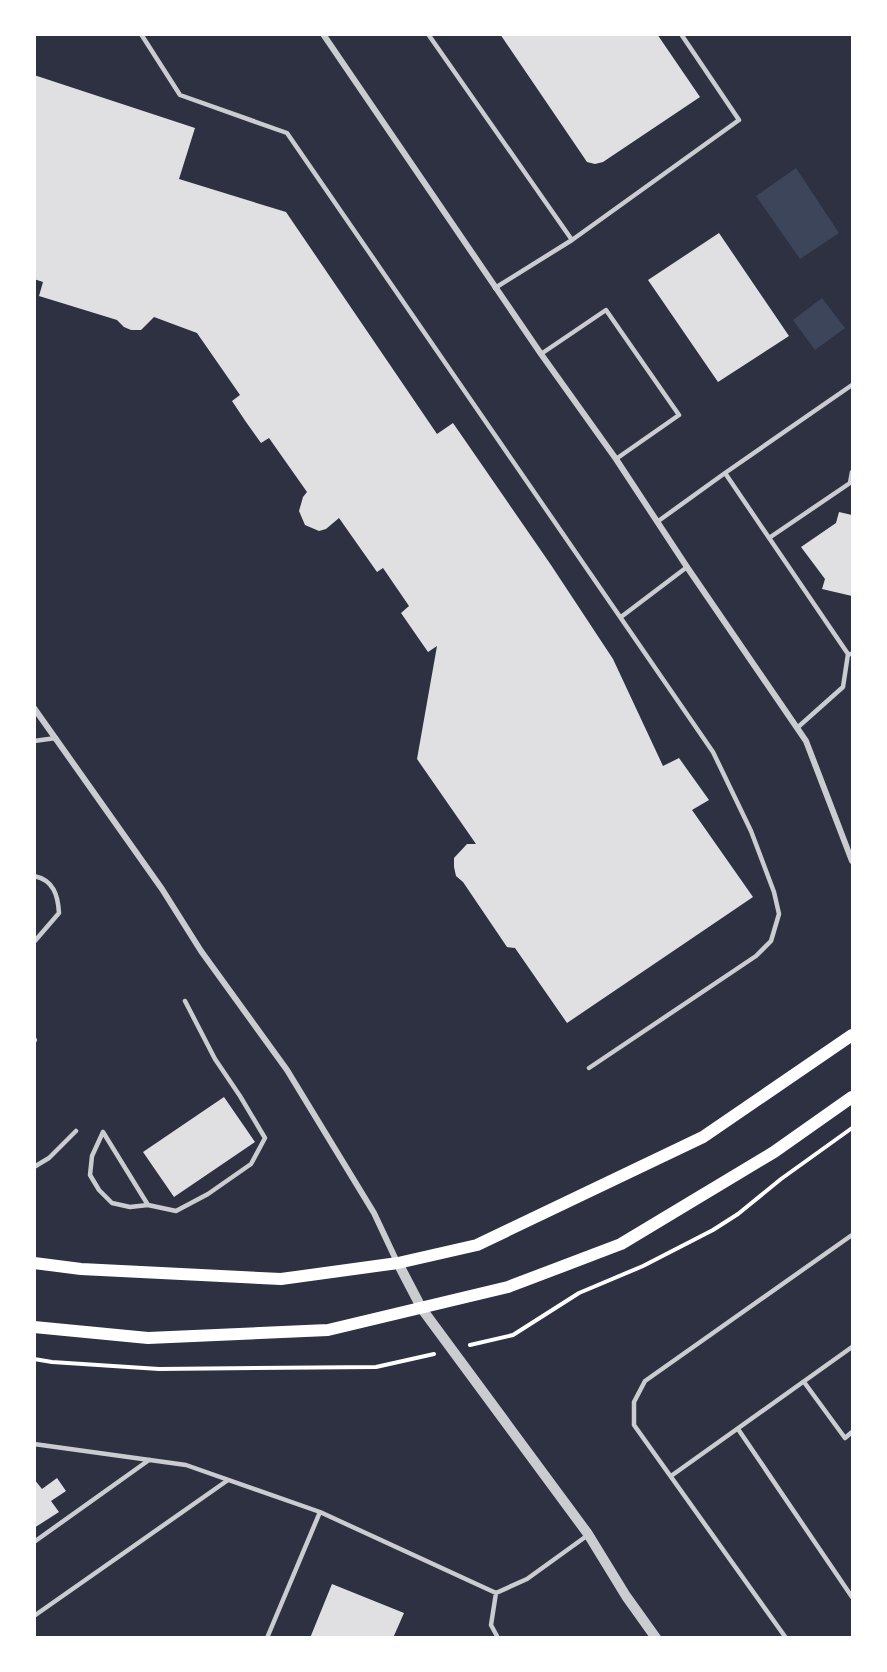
<svg xmlns="http://www.w3.org/2000/svg" width="887" height="1672" viewBox="0 0 887 1672" font-family="'Public Sans',sans-serif">
  <style>
    .green { fill: #3c4559 }
    .building { fill: #e0e0e3 }
    .lines { fill: none; stroke-linecap: round; stroke-linejoin: round }
    .path { stroke: #fff; stroke-width: 4 }
    .service { stroke: #caccd0; stroke-width: 4.5 }
    .minor { stroke: #caccd0; stroke-width: 6 }
    .tertiary { stroke: #caccd0; stroke-width: 10 }
    .secondary { stroke: #fff; stroke-width: 12 }
  </style>
  <rect width="100%" height="100%" fill="#2d3142"/>
  <path class="green" d="M796 168 839 233 800 259 756 196Z
    M822 298 845 328 815 350 793 320Z"/>
  <path class="building" d="M500 34H657L700 97 603 162 595 164 587 162Z
    M34 75 195 128 179 179 286 212 437 434 453 423 551 565 613 659 663 766 679 758 709 800 692 810 753 897 567 1023 515 948 507 947 463 882 456 876 454 867V858L467 844H476L417 759 437 646 428 652 401 613 409 606 383 568 377 572 339 518 326 529 319 531 305 525 299 511 303 497 307 492 269 438 261 443 246 422 232 401 240 395 197 333 154 317 141 330H131L124 327 117 320 39 296 43 282 34 279Z
    M719 233 789 336 718 382 648 280Z
    M839 512 852 515V596L822 589 825 579 801 547 836 523Z
    M224 1097 255 1142 174 1197 143 1152Z
    M57 1478 66 1491 51 1501 59 1512 34 1528V1479L42 1489Z
    M332 1584 404 1613 393 1638H310Z"/>
  <g class="lines">
    <path class="path" d="M470 1345 513 1335 579 1293 643 1266 713 1230 738 1214 781 1179 852 1128
      M34 1359 52 1362 159 1369 376 1367 434 1354"/>
    <path class="service" d="M141 34 180 95 287 133 713 752 751 831 774 892 779 914 771 941 756 956 589 1068
      M428 34 572 240
      M495 288 572 240 739 120 681 34
      M541 354 606 310 679 415 616 459
      M725 473 852 385
      M657 522 725 473 848 654H852
      M769 538 850 483 852 472
      M621 617 687 567
      M797 728 843 687 848 654
      M34 741 56 738
      M34 876C54 880 58 896 59 913L34 942
      M34 1040H35
      M103 1132 148 1205 176 1211 208 1194 251 1164 265 1138 240 1096 215 1059 185 1001
      M103 1132 92 1156 90 1175 99 1190 112 1203 130 1207 148 1205
      M34 1167 49 1158 76 1131
      M804 1382 845 1438 852 1432
      M738 1429 852 1597
      M34 1444 186 1465 320 1512
      M671 1476 852 1347
      M34 1542 149 1460
      M34 1616 228 1480
      M267 1638 320 1512 496 1593
      M498 1638 491 1625 496 1593 527 1579 588 1535
      M786 1638 634 1425V1402L645 1381 852 1235"/>
    <path class="minor" d="M323 34 541 354 616 459 687 567 806 741 852 861
      M34 708 162 889 201 951 287 1070 374 1213 397 1262"/>
    <path class="tertiary" d="M398 1263 422 1309 588 1534 626 1596 656 1638"/>
    <path class="secondary" d="M34 1263 81 1269 281 1279 398 1263 477 1245 703 1137 852 1035
      M34 1327 148 1338 328 1330 508 1287 621 1244 774 1152 852 1097"/>
  </g>
  <rect width="887" height="1672" fill="none" stroke="#ffffff" stroke-width="72"/>
</svg>
